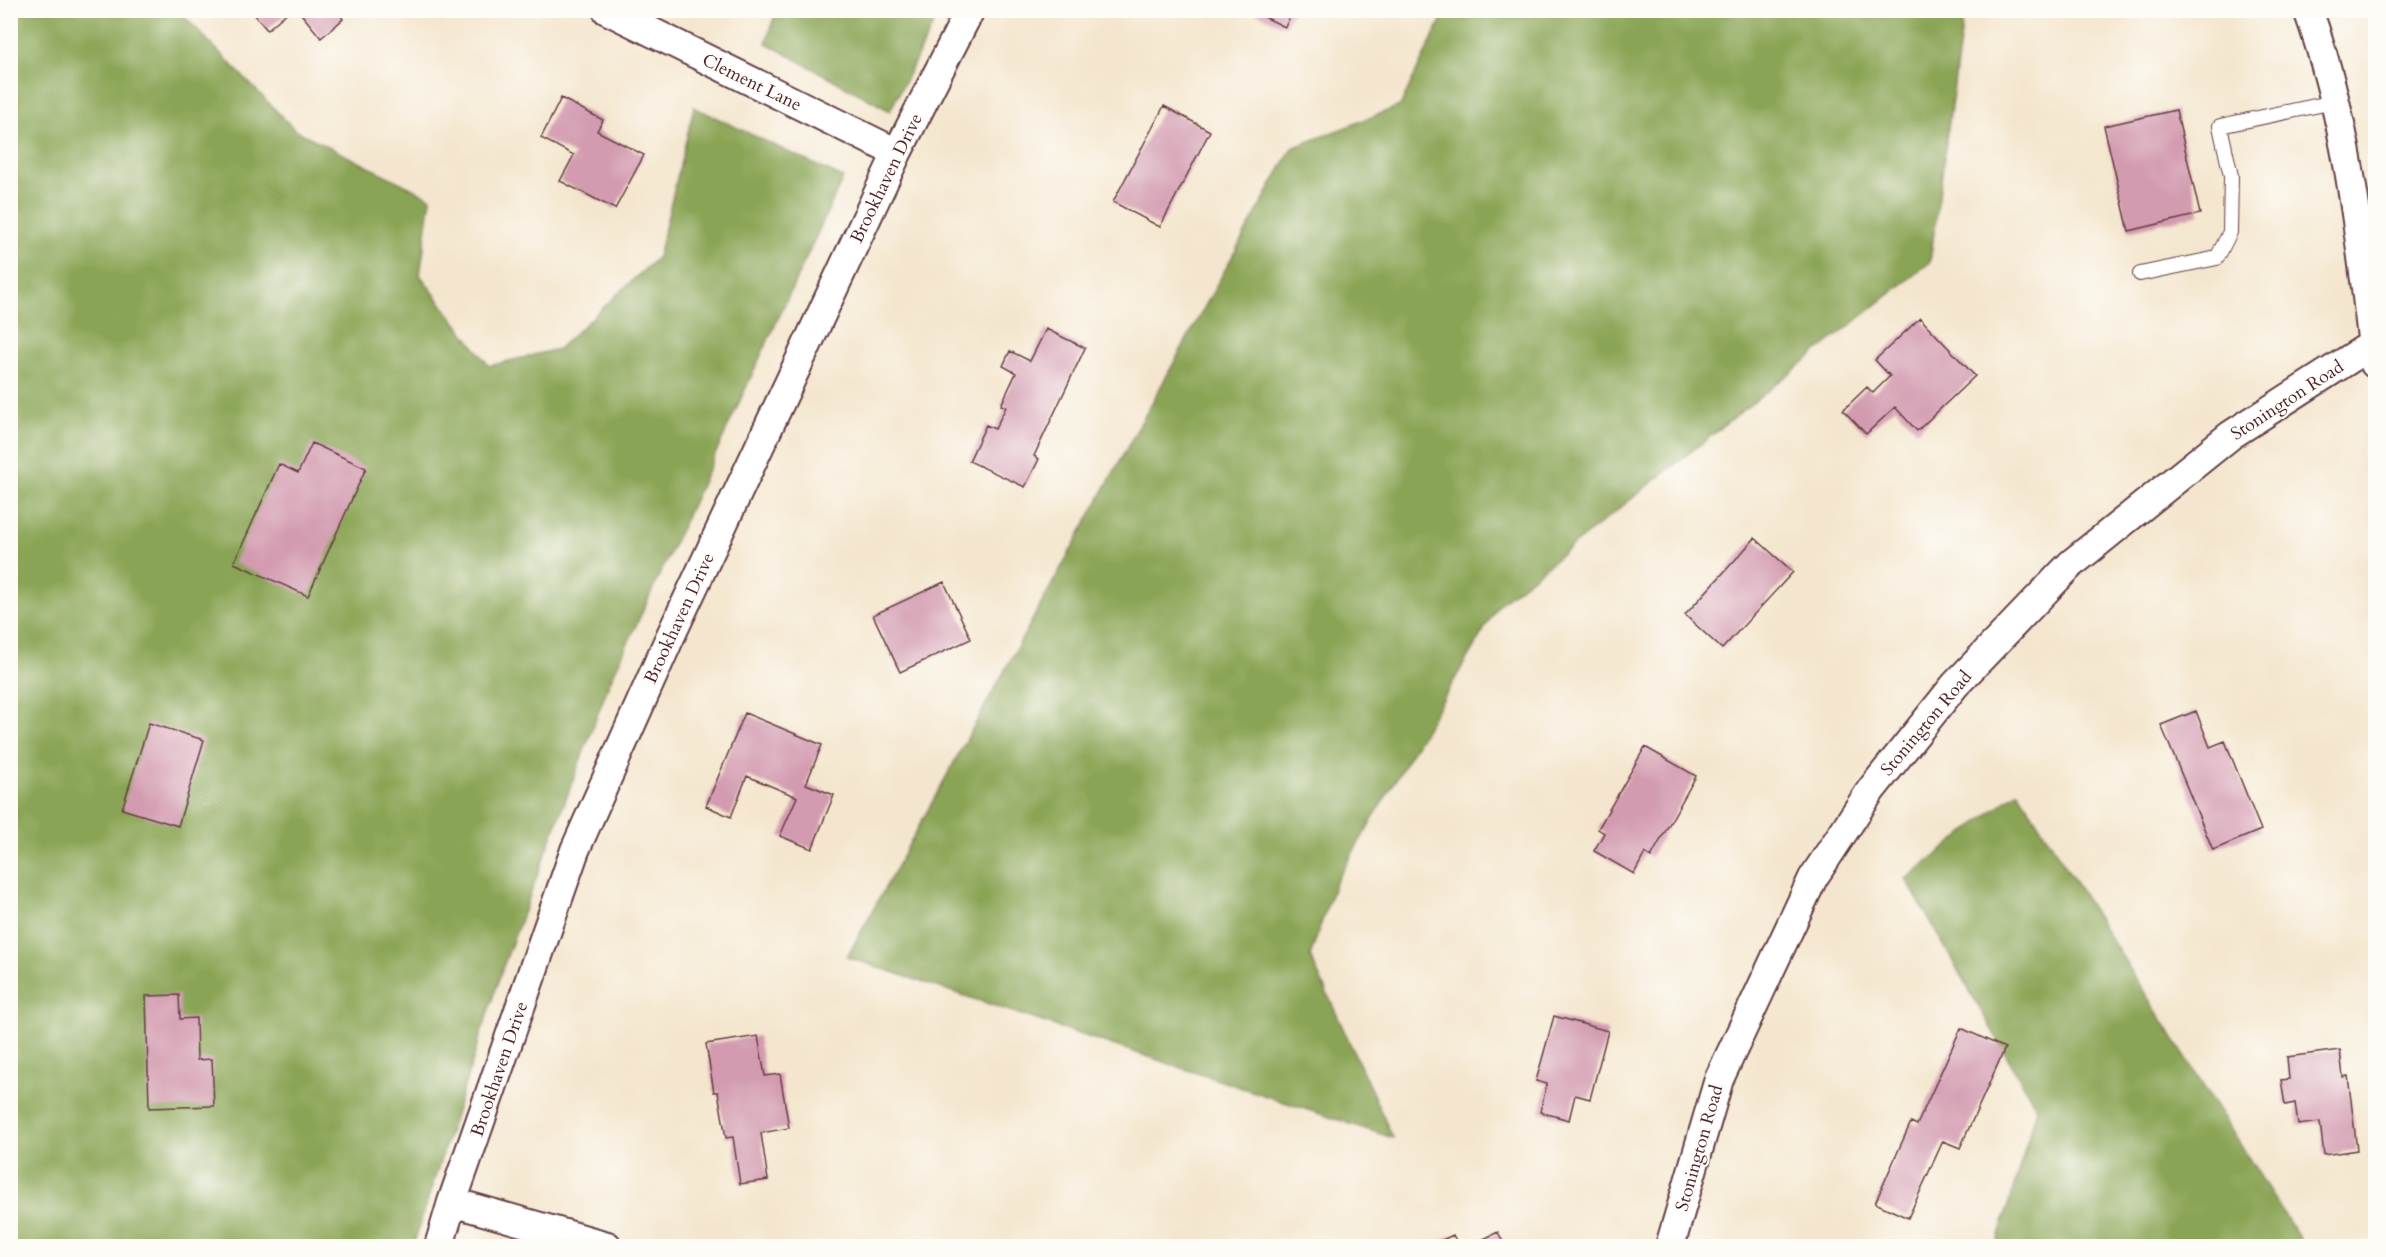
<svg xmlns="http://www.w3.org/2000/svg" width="2386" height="1257" viewBox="0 0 2386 1257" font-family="Cardo,serif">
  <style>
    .forest { fill: #8aa455; stroke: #6a6240; stroke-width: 1.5 }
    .building { fill: #d39bb0 }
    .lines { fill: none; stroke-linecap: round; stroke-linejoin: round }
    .lane-casing { stroke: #643d43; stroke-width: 16 }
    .street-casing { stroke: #643d43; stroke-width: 32 }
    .lane { stroke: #fff; stroke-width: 14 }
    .street { stroke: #fff; stroke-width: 28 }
    .labels { text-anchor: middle; stroke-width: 4.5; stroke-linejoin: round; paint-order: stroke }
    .street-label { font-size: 18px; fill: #4a1f2b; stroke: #fdfcf7 }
  </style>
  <rect width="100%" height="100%" fill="#fdfcf7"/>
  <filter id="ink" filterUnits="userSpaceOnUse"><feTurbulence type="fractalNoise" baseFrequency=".0167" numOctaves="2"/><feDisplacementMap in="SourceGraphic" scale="12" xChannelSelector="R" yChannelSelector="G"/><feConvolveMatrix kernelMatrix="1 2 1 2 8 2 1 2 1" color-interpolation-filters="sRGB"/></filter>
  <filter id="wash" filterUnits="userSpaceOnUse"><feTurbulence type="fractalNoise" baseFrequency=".008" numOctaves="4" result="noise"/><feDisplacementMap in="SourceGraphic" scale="24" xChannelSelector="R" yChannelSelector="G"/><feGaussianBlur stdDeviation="1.35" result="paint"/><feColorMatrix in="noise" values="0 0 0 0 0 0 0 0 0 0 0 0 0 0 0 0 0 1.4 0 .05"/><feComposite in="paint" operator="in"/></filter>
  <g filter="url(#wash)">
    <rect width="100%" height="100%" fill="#f4e6ce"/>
    <path class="forest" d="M1446 10 1964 11 1930 262 1499 604 1335 883 1310 956 1393 1138 847 957 1292 148 1400 106Z
      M10 11H179L295 130 431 198 420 275 489 366 558 349 658 257 694 107 843 178 609 684 500 975 413 1246H11Z
      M776 11V10L940 11 890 111 766 43Z
      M2018 791 2304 1246H1996L2037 1109 1906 879Z"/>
    <g id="blocks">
      <path class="building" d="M251 10H290L267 30Z
        M298 10H337L343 19 321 38Z
        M1250 10H1293L1285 27Z
        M561 98 603 120 597 131 644 155 615 209 560 181 574 155 541 138Z
        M1164 106 1210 131 1160 227 1113 202Z
        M2176 110 2200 214 2129 231 2104 126Z
        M1920 318 1975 376 1917 431 1895 407 1866 434 1843 410 1867 387 1873 393 1890 376 1875 360Z
        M1046 329 1085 348 1034 456 1039 459 1025 487 969 461 986 425 995 429 1006 407 1001 405 1016 373 1003 366 1010 351 1030 361Z
        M312 443 366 468 308 596 234 563 279 464 298 473Z
        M1755 538 1793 572 1722 649 1685 615Z
        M944 582 971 639 900 672 873 615Z
        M2196 711 2210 747 2225 741 2261 830 2213 850 2161 725Z
        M745 713 822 745 806 784 834 795 812 849 780 836 797 797 747 776 731 817 706 806Z
        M149 723 204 740 178 826 122 809Z
        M1645 747 1696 776 1651 857 1645 853 1634 874 1594 851 1604 833 1598 829Z
        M179 995 180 1019 196 1018 197 1060 212 1059 214 1106 149 1108 146 996Z
        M1554 1016 1608 1031 1590 1099 1575 1095 1569 1120 1540 1112 1547 1084 1536 1081Z
        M1961 1028 2005 1048 1960 1148 1943 1141 1908 1218 1875 1203 1911 1122 1917 1125Z
        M758 1036 765 1076 780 1074 789 1128 761 1133 768 1180 740 1184 733 1137 726 1138 718 1092H714L706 1044Z
        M2340 1050 2343 1077 2348 1076 2357 1150 2324 1155 2320 1122 2298 1125 2295 1103 2285 1105 2281 1080 2289 1079 2287 1057Z
        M1498 1232 1505 1246H1469Z
        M1453 1235 1459 1246H1429Z"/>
    </g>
  </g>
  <g filter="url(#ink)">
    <use href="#blocks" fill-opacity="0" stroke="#643d43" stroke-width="1.5"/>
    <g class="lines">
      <g class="lane-casing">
        <path id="lane" d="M2140 274 2217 258 2230 232 2231 176 2220 126 2334 102"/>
      </g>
      <g class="street-casing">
        <path id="street" d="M607 10 897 153
          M2308 10C2349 123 2361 246 2375 364
          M452 1202 607 1246
          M439 1246 452 1202 575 850 670 637 897 153 970 10
          M1670 1246 1719 1079 1813 878 1871 790 1955 685 2071 564 2231 435 2373 344"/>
      </g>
      <use href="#lane" class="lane"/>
      <use href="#street" class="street"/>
    </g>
  </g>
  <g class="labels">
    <g class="street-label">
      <text transform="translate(752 82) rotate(26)" y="6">Clement Lane</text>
      <text transform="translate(886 178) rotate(-64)" y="6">Brookhaven Drive</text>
      <text transform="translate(2287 400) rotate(-33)" y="6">Stonington Road</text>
      <text transform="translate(679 618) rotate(-65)" y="6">Brookhaven Drive</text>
      <text transform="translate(1926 723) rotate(-50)" y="6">Stonington Road</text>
      <text transform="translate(499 1069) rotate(-71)" y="6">Brookhaven Drive</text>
      <text transform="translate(1699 1148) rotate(-74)" y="6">Stonington Road</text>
    </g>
  </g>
  <rect width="2386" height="1257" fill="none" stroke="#fdfcf7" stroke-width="36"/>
</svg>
